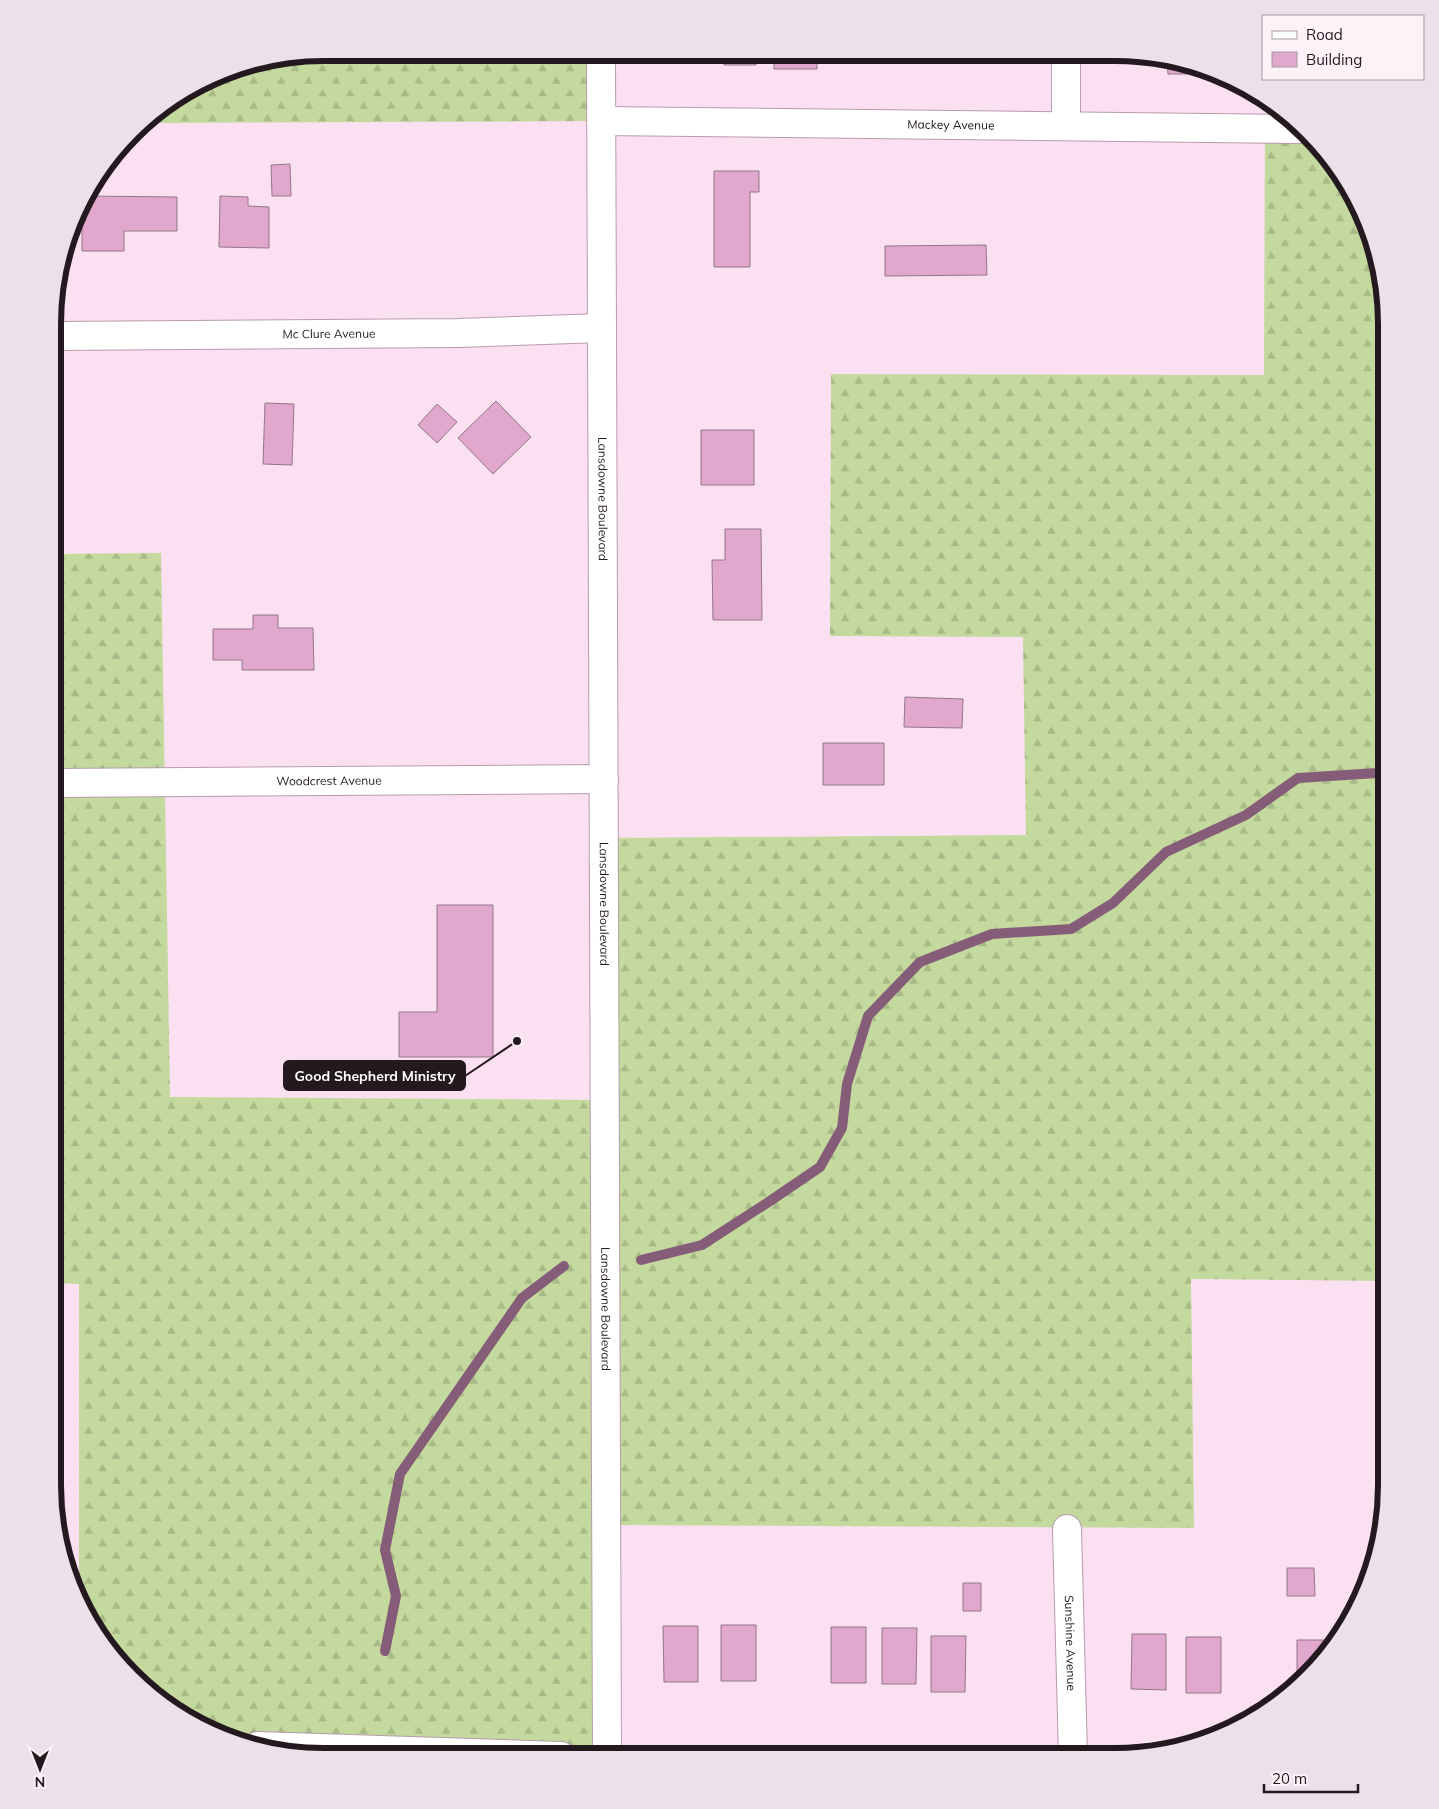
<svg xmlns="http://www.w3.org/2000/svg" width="1439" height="1809" viewBox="0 0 1439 1809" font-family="Mulish,sans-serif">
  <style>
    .forest { fill: url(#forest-firs) }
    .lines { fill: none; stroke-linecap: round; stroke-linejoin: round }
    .stream { stroke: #865d78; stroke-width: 10 }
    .building { fill: #e2a7cd; stroke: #907787 }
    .minor-casing { stroke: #b69cac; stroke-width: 30 }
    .tertiary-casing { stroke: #b69cac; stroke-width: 30 }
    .minor { stroke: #fff; stroke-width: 28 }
    .tertiary { stroke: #fff; stroke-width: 28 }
    .labels { text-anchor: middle; stroke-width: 4.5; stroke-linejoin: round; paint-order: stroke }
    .street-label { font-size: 12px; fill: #23191f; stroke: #fef2f9 }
    .rim { fill: none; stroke: #23191f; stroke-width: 6 }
    .leader { fill: none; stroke: #23191f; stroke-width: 2 }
    .callout-dot { fill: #23191f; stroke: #fef2f9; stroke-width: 2 }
    .callout { fill: #23191f; stroke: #23191f; stroke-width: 2 }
    .callout-label { font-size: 14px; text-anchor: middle; font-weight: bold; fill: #fff }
  </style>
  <defs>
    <pattern id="forest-firs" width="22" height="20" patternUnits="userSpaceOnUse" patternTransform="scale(1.25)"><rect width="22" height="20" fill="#c4d99d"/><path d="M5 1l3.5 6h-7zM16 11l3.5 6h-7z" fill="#a8ba87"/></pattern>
  </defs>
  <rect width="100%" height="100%" fill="#fbe0f1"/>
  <path class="forest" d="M325 53H601V121L143 123 145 120 237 67Z
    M1265 129H1301L1319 145 1350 189 1377 254 1386 324V1281L1191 1279 1194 1528 607 1525V1748L237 1742 174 1711 120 1664 89 1620 79 1596V1284L53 1283 54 554 161 553 170 1097 605 1100 604 838 1026 835 1023 637 830 636 831 374 1264 375Z"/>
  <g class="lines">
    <path class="stream" d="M641 1260 702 1245 770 1201 820 1167 842 1128 847 1084 868 1016 920 962 992 934 1071 929 1113 903 1166 852 1246 815 1298 778 1377 773 1386 771
      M385 1651 396 1596 385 1550 400 1474 522 1298 564 1266"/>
  </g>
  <path class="building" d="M724 54H756V65H724Z
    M774 54H817V69H774Z
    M1167 59 1201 68V74H1168Z
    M290 164 291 196H272L271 165Z
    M714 171H759V192H750V267H714Z
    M86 196 177 197V231H124V251H82V208Z
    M220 196 248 197V206L269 207V248L219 247Z
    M986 245 987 275 885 276V246Z
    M496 401 531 437 493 474 458 438Z
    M265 403 294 404 292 465 263 464Z
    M437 404 457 422 437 443 418 425Z
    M701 430H754V485H701Z
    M725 529H761L762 620H713L712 560H725Z
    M253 615H278V628H313L314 670H242V660H213V629H253Z
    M905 697 963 699 962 728 904 727Z
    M823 743H884V785H823Z
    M437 905H493V1057H399V1012H437Z
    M1287 1568H1314L1315 1596H1287Z
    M963 1583H981V1611H963Z
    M721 1625H756V1681H721Z
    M663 1626H698V1682H664Z
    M831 1627H866V1683H831Z
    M882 1628H917L916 1684H882Z
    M1132 1634H1166V1690L1131 1689Z
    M931 1636H966L965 1692H931Z
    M1186 1637H1221V1693H1186Z
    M1297 1640H1332V1644L1307 1677 1297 1684Z"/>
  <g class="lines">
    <g class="minor-casing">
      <g id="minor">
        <path d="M1066 55V126"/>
        <path id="s1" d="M601 121 1301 129"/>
        <path id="s2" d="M55 336 458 333 602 328"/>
        <path id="s3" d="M54 783 604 779"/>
        <path id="s4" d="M1067 1529 1073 1756"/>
        <path d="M258 1746 561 1756"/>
      </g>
    </g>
    <g class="tertiary-casing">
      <g id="tertiary">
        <path id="s5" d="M601 53 607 1756"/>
      </g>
    </g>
    <use href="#minor" class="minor"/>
    <use href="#tertiary" class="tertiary"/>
  </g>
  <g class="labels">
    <g class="street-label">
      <text dy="4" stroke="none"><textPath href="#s1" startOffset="350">Mackey Avenue</textPath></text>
      <text dy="4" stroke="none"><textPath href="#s2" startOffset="274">Mc Clure Avenue</textPath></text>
      <text dy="4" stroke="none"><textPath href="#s5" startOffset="446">Lansdowne Boulevard</textPath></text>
      <text dy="4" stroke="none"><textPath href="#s3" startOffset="275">Woodcrest Avenue</textPath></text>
      <text dy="4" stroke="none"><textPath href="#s5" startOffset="851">Lansdowne Boulevard</textPath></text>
      <text dy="4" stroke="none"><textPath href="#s5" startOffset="1256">Lansdowne Boulevard</textPath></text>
      <text dy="4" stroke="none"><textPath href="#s4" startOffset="114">Sunshine Avenue</textPath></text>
    </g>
  </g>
  <path d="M0 0H1439V1809H0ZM324 61H1115A263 263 0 0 1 1378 324V1485A263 263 0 0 1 1115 1748H324A263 263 0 0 1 61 1485V324A263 263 0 0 1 324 61Z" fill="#ece1e8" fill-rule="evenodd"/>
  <path class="rim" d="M324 61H1115A263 263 0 0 1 1378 324V1485A263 263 0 0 1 1115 1748H324A263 263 0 0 1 61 1485V324A263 263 0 0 1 324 61Z"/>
  <path class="leader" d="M517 1041L465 1076"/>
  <circle class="callout-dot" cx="517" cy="1041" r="5"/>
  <rect class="callout" x="284" y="1061" width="181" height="29" rx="5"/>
  <g class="callout-label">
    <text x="375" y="1081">Good Shepherd Ministry</text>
  </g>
  <rect x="1262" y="15" width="162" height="65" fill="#fef2f9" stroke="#a69ba2"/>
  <rect x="1272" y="31" width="25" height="8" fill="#ffffff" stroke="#a69ba2"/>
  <text x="1306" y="40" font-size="15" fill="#23191f">Road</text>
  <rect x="1272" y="52" width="25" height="15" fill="#e2a7cd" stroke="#a69ba2"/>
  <text x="1306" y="65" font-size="15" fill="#23191f">Building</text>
  <g transform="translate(40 1769) rotate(180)" stroke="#fef2f9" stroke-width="4" paint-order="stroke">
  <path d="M0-4L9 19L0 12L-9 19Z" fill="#23191f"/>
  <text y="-8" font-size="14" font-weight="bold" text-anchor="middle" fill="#23191f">N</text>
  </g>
  <path d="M1264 1784v8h94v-8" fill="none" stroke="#23191f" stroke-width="2.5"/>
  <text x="1272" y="1784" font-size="15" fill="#23191f" stroke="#fef2f9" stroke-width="4" paint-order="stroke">20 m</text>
</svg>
